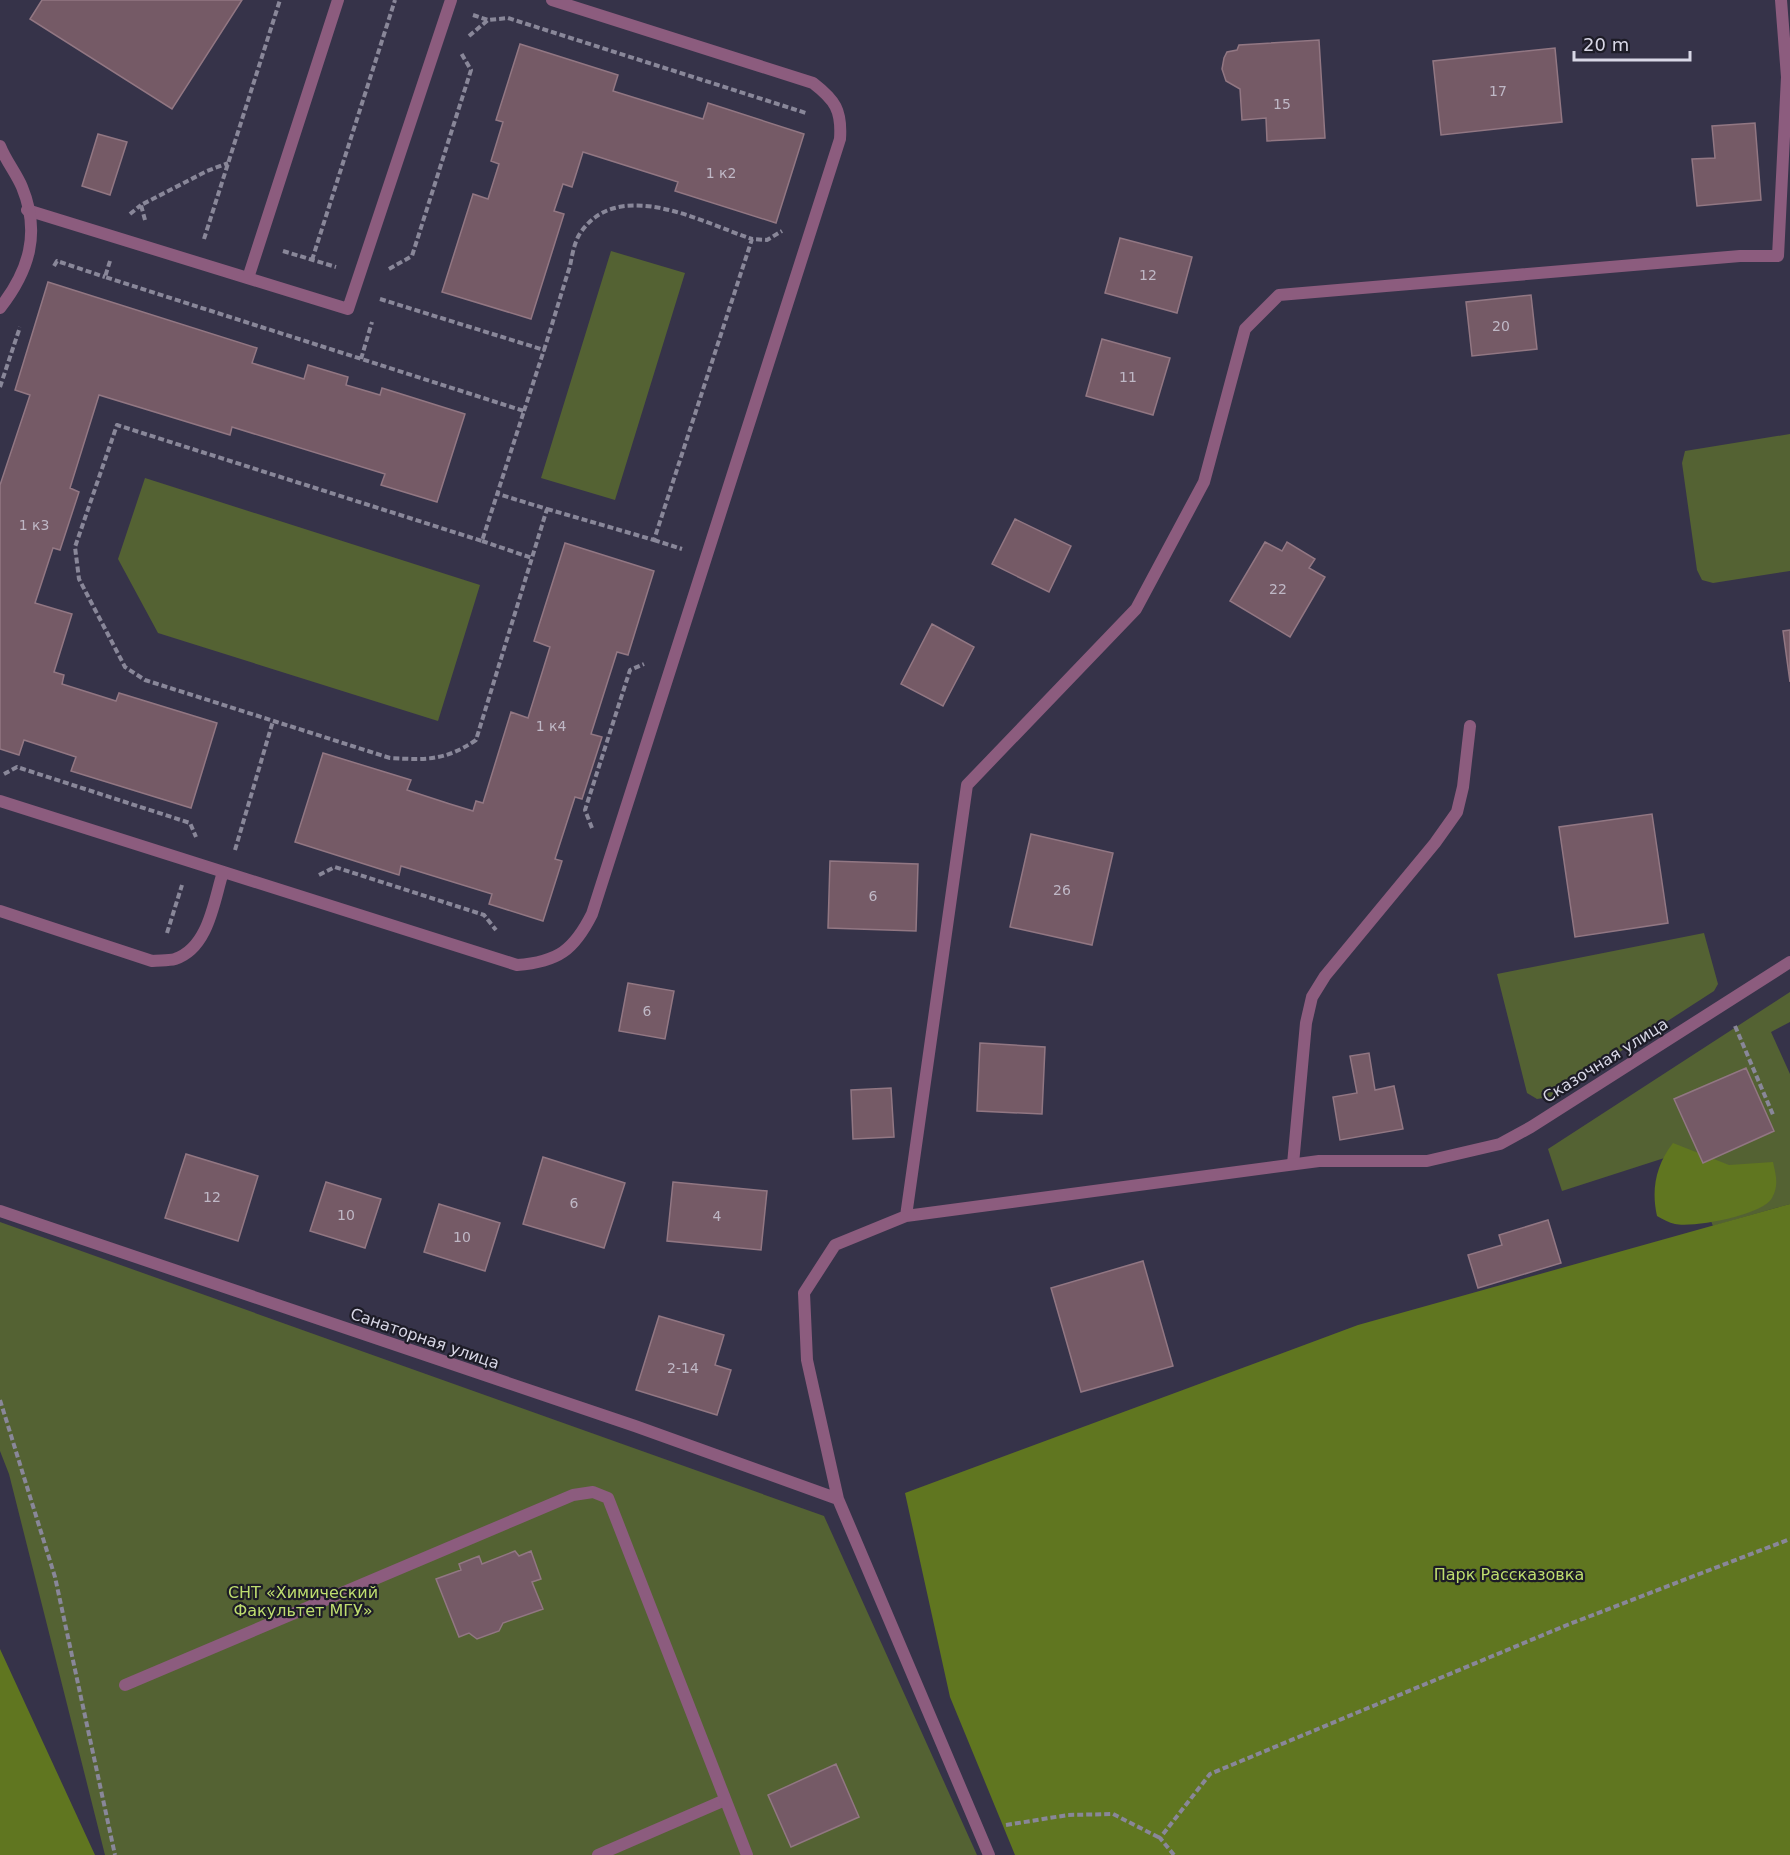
<svg xmlns="http://www.w3.org/2000/svg" width="1790" height="1855" viewBox="0 0 1790 1855" font-family="'DejaVu Sans',sans-serif">
  <style>
    .green { fill: #546233 }
    .forest { fill: #607620 }
    .building { fill: #755a66; stroke: #927783; stroke-width: 1.5 }
    .lines { fill: none; stroke-linecap: round; stroke-linejoin: round }
    .path { stroke: #898799; stroke-width: 4; stroke-dasharray: 6 3; stroke-linecap: butt }
    .lane { stroke: #8c5c7e; stroke-width: 12 }
    .street { stroke: #8c5c7e; stroke-width: 12 }
    .labels { text-anchor: middle; stroke-width: 4.5; stroke-linejoin: round; paint-order: stroke }
    .number-label { font-size: 14px; fill: #bfb8c6 }
    .street-label { font-size: 16px; fill: #d8d7e6; stroke: #1d1c27 }
    .park-label { font-size: 16px; fill: #bfde6f; stroke: #1d1c27 }
  </style>
  <rect width="100%" height="100%" fill="#363349"/>
  <path class="green" d="M611 251 685 273 615 500 541 478Z
    M1790 434V571L1713 583 1702 580 1697 570 1682 463 1685 451Z
    M145 478 480 585 438 721 158 633 118 559Z
    M1704 933 1718 984 1714 991 1550 1097 1537 1099 1527 1093 1497 974Z
    M1790 992V1022L1771 1032 1790 1074V1204L1713 1226 1683 1152 1562 1191 1548 1149Z
    M0 1222 824 1516 977 1855H105L9 1474 0 1451Z"/>
  <path class="forest" d="M1673 1143 1729 1165 1773 1162C1776 1176 1779 1185 1772 1198 1763 1215 1693 1228 1675 1224 1669 1223 1663 1219 1657 1216 1651 1189 1656 1165 1673 1143Z
    M1790 1204V1855H1015L950 1697 905 1493 1358 1325Z
    M0 1649 95 1855H0Z"/>
  <path class="building" d="M42 0H242L172 109 30 19Z
    M1319 40 1325 138 1267 141 1266 118 1242 120 1240 89 1226 81 1222 69 1224 58 1227 52 1237 50 1239 45Z
    M520 44 618 75 613 91 703 119 708 103 804 134 776 223 675 191 678 182 583 152 572 187 563 184 554 211 564 214 531 319 442 292 473 194 488 199 499 164 491 161 503 122 496 120Z
    M1555 48 1562 122 1441 135 1433 61Z
    M1755 123 1761 200 1697 206 1692 159 1715 158 1712 126Z
    M98 134 127 142 110 195 82 186Z
    M1120 238 1192 257 1177 313 1105 293Z
    M48 282 257 348 252 363 304 379 308 365 348 377 346 385 380 395 382 388 465 414 437 502 381 485 385 474 232 427 230 435 99 395 70 488 79 492 60 550 53 548 35 603 72 614 54 672 64 675 62 684 116 701 119 693 217 723 191 808 71 771 76 757 24 740 19 755 0 749V485L30 395 15 390Z
    M1531 295 1537 349 1472 356 1466 302Z
    M1102 339 1170 358 1153 415 1086 396Z
    M1015 519 1071 546 1049 592 992 564Z
    M1265 542 1282 551 1287 542 1315 559 1309 568 1325 577 1290 637 1230 601Z
    M565 543 654 571 628 655 617 652 591 734 602 737 582 799 575 797 555 859 562 861 543 921 489 904 492 894 401 866 399 875 295 842 323 753 411 780 407 790 450 804 473 811 476 801 483 803 511 712 528 718 550 647 534 641Z
    M932 624 974 647 943 706 901 684Z
    M1790 630V682L1783 631Z
    M1652 814 1668 923 1575 937 1559 827Z
    M1031 834 1113 853 1092 945 1010 927Z
    M830 861 918 864 916 931 828 928Z
    M628 983 674 991 665 1039 619 1031Z
    M980 1043 1045 1047 1042 1114 977 1111Z
    M1369 1053 1375 1090 1394 1086 1403 1129 1340 1140 1333 1097 1357 1093 1350 1056Z
    M1746 1068 1774 1131 1703 1163 1674 1099Z
    M891 1088 894 1137 853 1139 851 1090Z
    M186 1154 258 1176 238 1241 165 1218Z
    M543 1157 625 1183 604 1248 523 1224Z
    M326 1182 381 1199 365 1248 310 1231Z
    M673 1182 767 1191 761 1250 667 1241Z
    M439 1204 500 1223 485 1271 424 1252Z
    M1548 1220 1561 1263 1478 1288 1468 1255 1502 1245 1499 1235Z
    M1143 1261 1173 1366 1081 1392 1051 1288Z
    M659 1316 724 1335 715 1365 731 1370 717 1415 636 1390Z
    M515 1551 519 1556 531 1551 541 1579 532 1582 543 1609 503 1623 499 1631 477 1639 469 1633 459 1637 436 1579 461 1570 459 1564 479 1556 482 1564Z
    M836 1764 859 1817 791 1847 768 1795Z"/>
  <g class="lines">
    <path class="path" d="M473 15 488 20
      M469 36 488 20 508 18 806 113
      M130 214 141 205
      M145 220 141 205 207 171 228 163
      M204 239 280 0
      M283 251 336 267
      M312 260 395 0
      M110 261 105 277 524 411 482 541 117 425 75 547 79 579 125 667 145 680 390 758C426 760 445 761 476 740L547 509 498 494
      M54 266 57 261 105 277
      M389 269 412 256 471 70 461 53
      M380 299 544 350C553 322 561 294 570 266 572 256 574 244 579 235 617 175 701 222 752 239
      M361 359 372 322
      M0 387 20 327
      M524 411 544 350
      M547 509 654 540 752 239 767 240 782 231
      M654 540 682 549
      M482 541 532 558
      M4 774 17 767 190 823 196 837
      M592 828 585 810 630 670 644 664
      M235 850 273 721
      M319 875 335 867 484 915 496 930
      M167 933 182 885
      M1735 1026 1774 1117
      M0 1400 55 1577 115 1855
      M1006 1825 1068 1815 1113 1814 1160 1838
      M1174 1855 1160 1838 1210 1774 1567 1625 1790 1539"/>
    <path class="lane" d="M27 210 348 309 451 0
      M248 278 338 0
      M0 801 517 965C558 962 574 950 592 914L840 139C842 110 835 100 813 83L552 0
      M0 911 152 961C159 960 168 961 175 959 209 948 214 900 223 872
      M1293 1164 1306 1023 1312 997 1325 976 1435 843 1457 812 1463 787 1470 726
      M598 1855 725 1800"/>
    <path class="street" d="M0 146C6 161 16 173 22 187 41 233 29 271 0 308
      M0 1211 635 1426 838 1499
      M906 1216 967 785 1136 609 1204 482 1245 329 1279 295 1740 256H1778L1787 77 1781 0
      M125 1685 573 1495 593 1492 608 1498 747 1855
      M989 1855 838 1499 807 1360 804 1293 835 1245 906 1216 1319 1161H1427L1500 1144 1531 1127 1790 962"/>
  </g>
  <g class="labels">
    <g class="number-label">
      <text x="1498" y="96">17</text>
      <text x="1282" y="109">15</text>
      <text x="721" y="178">1 к2</text>
      <text x="1148" y="280">12</text>
      <text x="1501" y="331">20</text>
      <text x="1128" y="382">11</text>
      <text x="34" y="530">1 к3</text>
      <text x="1278" y="594">22</text>
      <text x="551" y="731">1 к4</text>
      <text x="1062" y="895">26</text>
      <text x="873" y="901">6</text>
      <text x="647" y="1016">6</text>
      <text x="212" y="1202">12</text>
      <text x="574" y="1208">6</text>
      <text x="346" y="1220">10</text>
      <text x="717" y="1221">4</text>
      <text x="462" y="1242">10</text>
      <text x="683" y="1373">2-14</text>
    </g>
    <g class="street-label">
      <text transform="translate(1605 1060) rotate(-32)" y="6">Сказочная улица</text>
      <text transform="translate(425 1338) rotate(19)" y="6">Санаторная улица</text>
    </g>
    <g class="park-label">
      <text x="1509" y="1580">Парк Рассказовка</text>
      <text x="303" y="1598">СНТ «Химический<tspan x="303" dy="18">Факультет МГУ»</tspan></text>
    </g>
  </g>
  <path d="M1574 51v9h116v-9" fill="none" stroke="#d8d7e6" stroke-width="3"/>
  <text x="1583" y="51" font-size="18" fill="#d8d7e6" stroke="#1d1c27" stroke-width="4.5" paint-order="stroke">20 m</text>
</svg>
